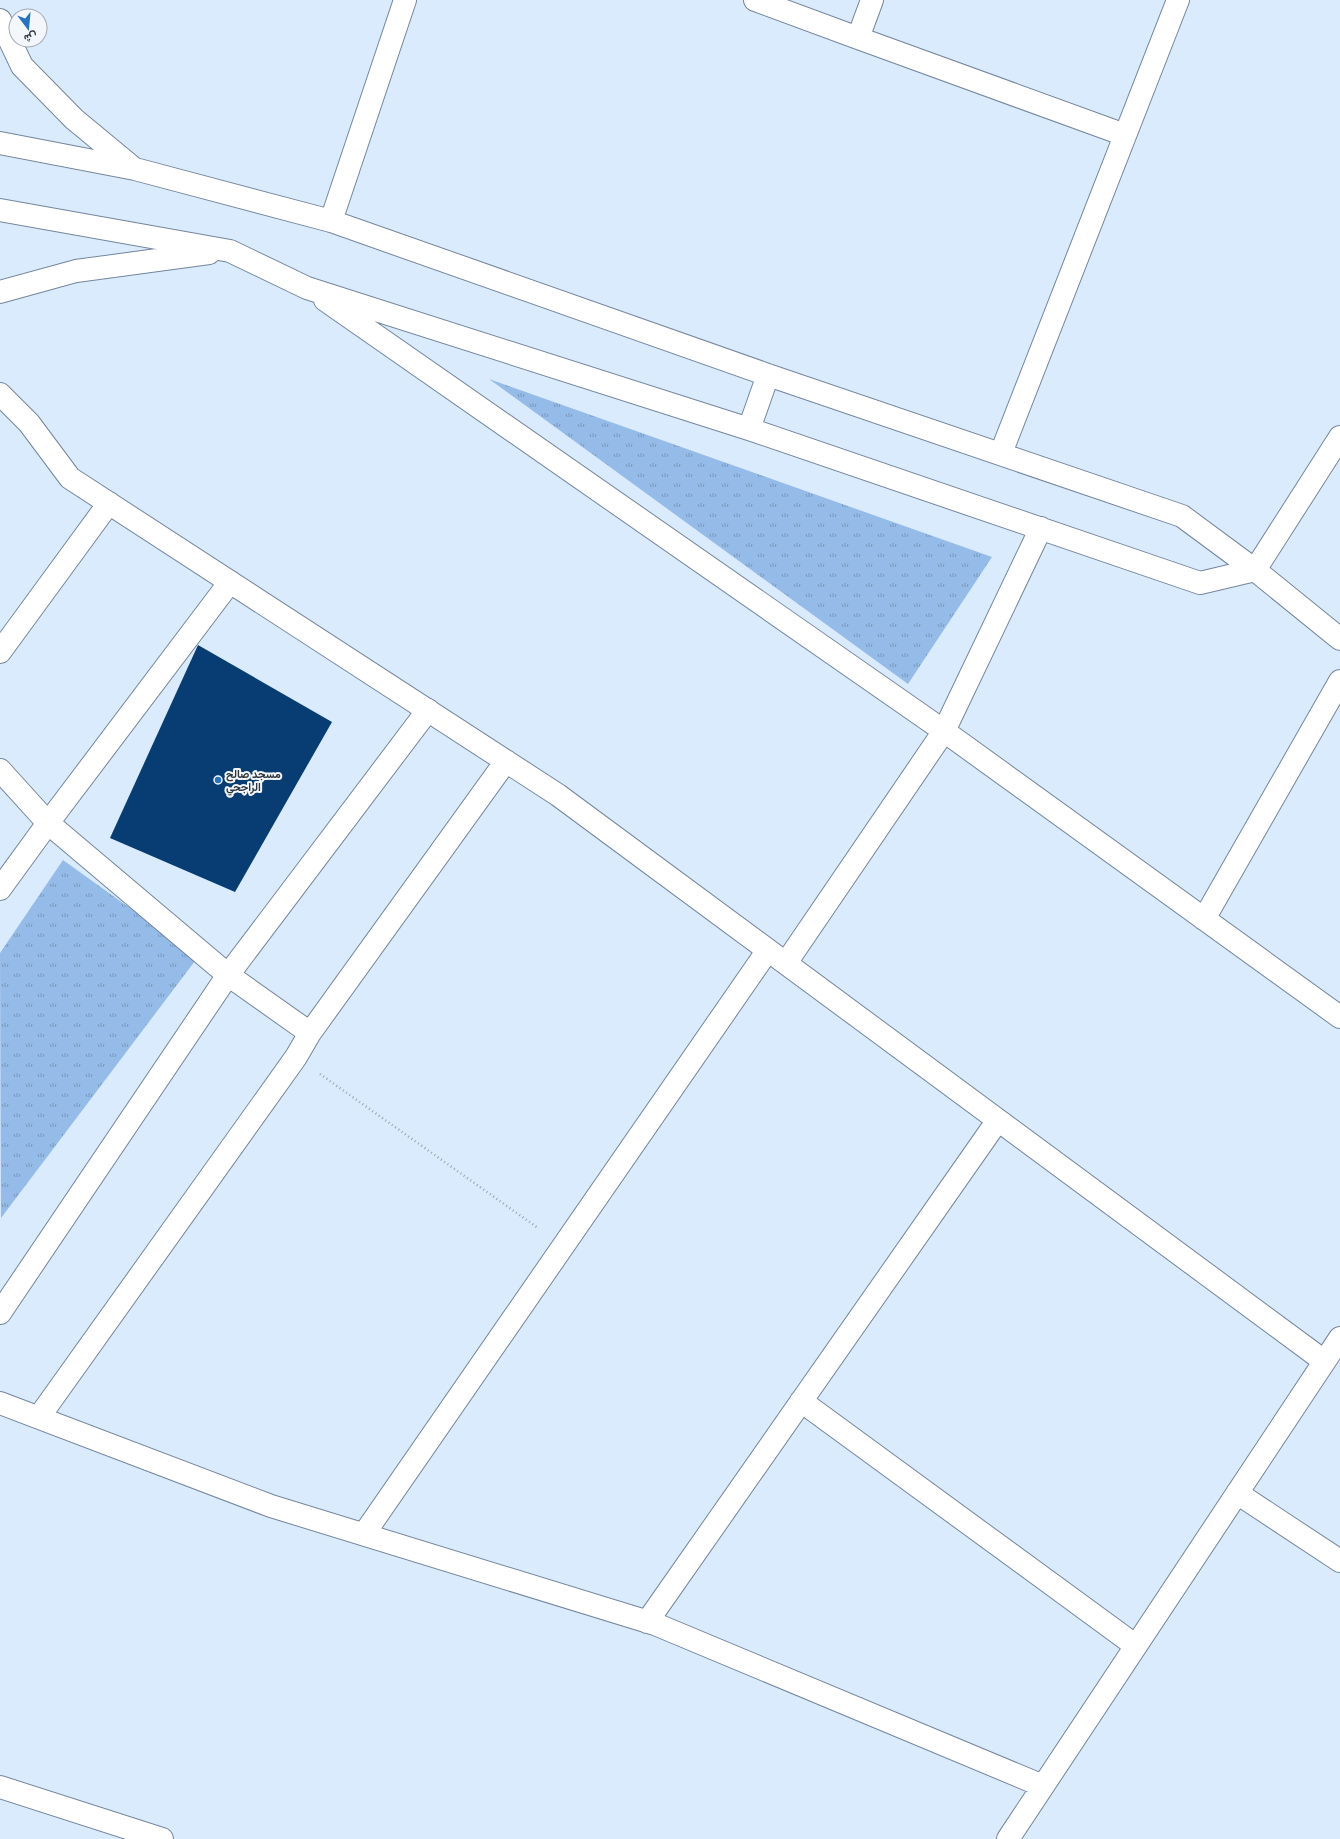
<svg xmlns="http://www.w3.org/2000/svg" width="1340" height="1839" viewBox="0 0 1340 1839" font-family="'PT Sans',Vazirmatn,sans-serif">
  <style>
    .park { fill: url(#park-tufts) }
    .building { fill: #073d72 }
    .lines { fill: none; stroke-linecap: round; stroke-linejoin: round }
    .service-casing { stroke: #74869c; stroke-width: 24 }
    .minor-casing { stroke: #74869c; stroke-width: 24 }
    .path { stroke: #98a5b4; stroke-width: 2.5; stroke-dasharray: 1 3; stroke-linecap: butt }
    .service { stroke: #fff; stroke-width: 22 }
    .minor { stroke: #fff; stroke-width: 22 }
    .poi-dot { fill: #2872c2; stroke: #f3f7fc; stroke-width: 1.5 }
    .labels { text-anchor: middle; stroke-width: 4; stroke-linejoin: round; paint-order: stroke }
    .poi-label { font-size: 11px; font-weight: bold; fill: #2d353e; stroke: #f3f7fc; text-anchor: start }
  </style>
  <defs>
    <pattern id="park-tufts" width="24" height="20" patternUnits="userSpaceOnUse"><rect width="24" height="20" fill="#95bbe8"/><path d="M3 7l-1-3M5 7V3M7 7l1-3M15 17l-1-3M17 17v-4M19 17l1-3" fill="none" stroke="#7a99bd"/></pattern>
  </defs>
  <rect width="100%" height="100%" fill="#dbebfe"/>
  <path class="park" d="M489 379 992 557 908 684Z
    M63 860 198 957 1 1218 0 953Z"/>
  <path class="building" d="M198 645 332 722 235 892 110 838Z"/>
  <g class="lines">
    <g class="service-casing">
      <path id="service" d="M0 889 48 823 230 582
        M0 1313 228 975 428 710"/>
    </g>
    <g class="minor-casing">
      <path id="minor" d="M755 0 858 38 872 0
        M0 20 22 66 74 119 132 167
        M858 38 1125 135
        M0 143 135 169 331 221 768 375 1182 516 1255 570 1340 639
        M0 210 230 251 307 288 749 429 1200 583 1255 570 1340 437
        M331 221 405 0
        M0 292 76 271 209 253
        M325 300 944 731 1340 1017
        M0 394 29 423 70 478 558 795 1324 1361
        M749 429 768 375
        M1001 453 1178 0
        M0 652 109 503
        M0 770 48 823 228 975 310 1033
        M1204 919 1340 681
        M786 963 944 731 1041 528
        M801 1401 1136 1646
        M0 1403 271 1506 655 1624 1043 1786
        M39 1417 296 1057 310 1033 506 761
        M1237 1493 1340 1561
        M364 1534 768 950
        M647 1622 998 1120
        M0 1787 162 1839
        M1008 1839 1340 1338"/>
    </g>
    <path class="path" d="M320 1074 538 1228"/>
    <use href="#service" class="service"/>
    <use href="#minor" class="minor"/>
  </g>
  <circle class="poi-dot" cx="218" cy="780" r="4"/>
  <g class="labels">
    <g class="poi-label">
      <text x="226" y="778">مسجد صالح<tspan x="226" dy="13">الراجحي</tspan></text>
    </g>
  </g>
  <g transform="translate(28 28) rotate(164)"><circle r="19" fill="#f3f7fc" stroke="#a4a9b0"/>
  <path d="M0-3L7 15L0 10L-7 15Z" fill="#2872c2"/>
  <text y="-6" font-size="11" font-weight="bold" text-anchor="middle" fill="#2d353e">ش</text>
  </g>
</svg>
